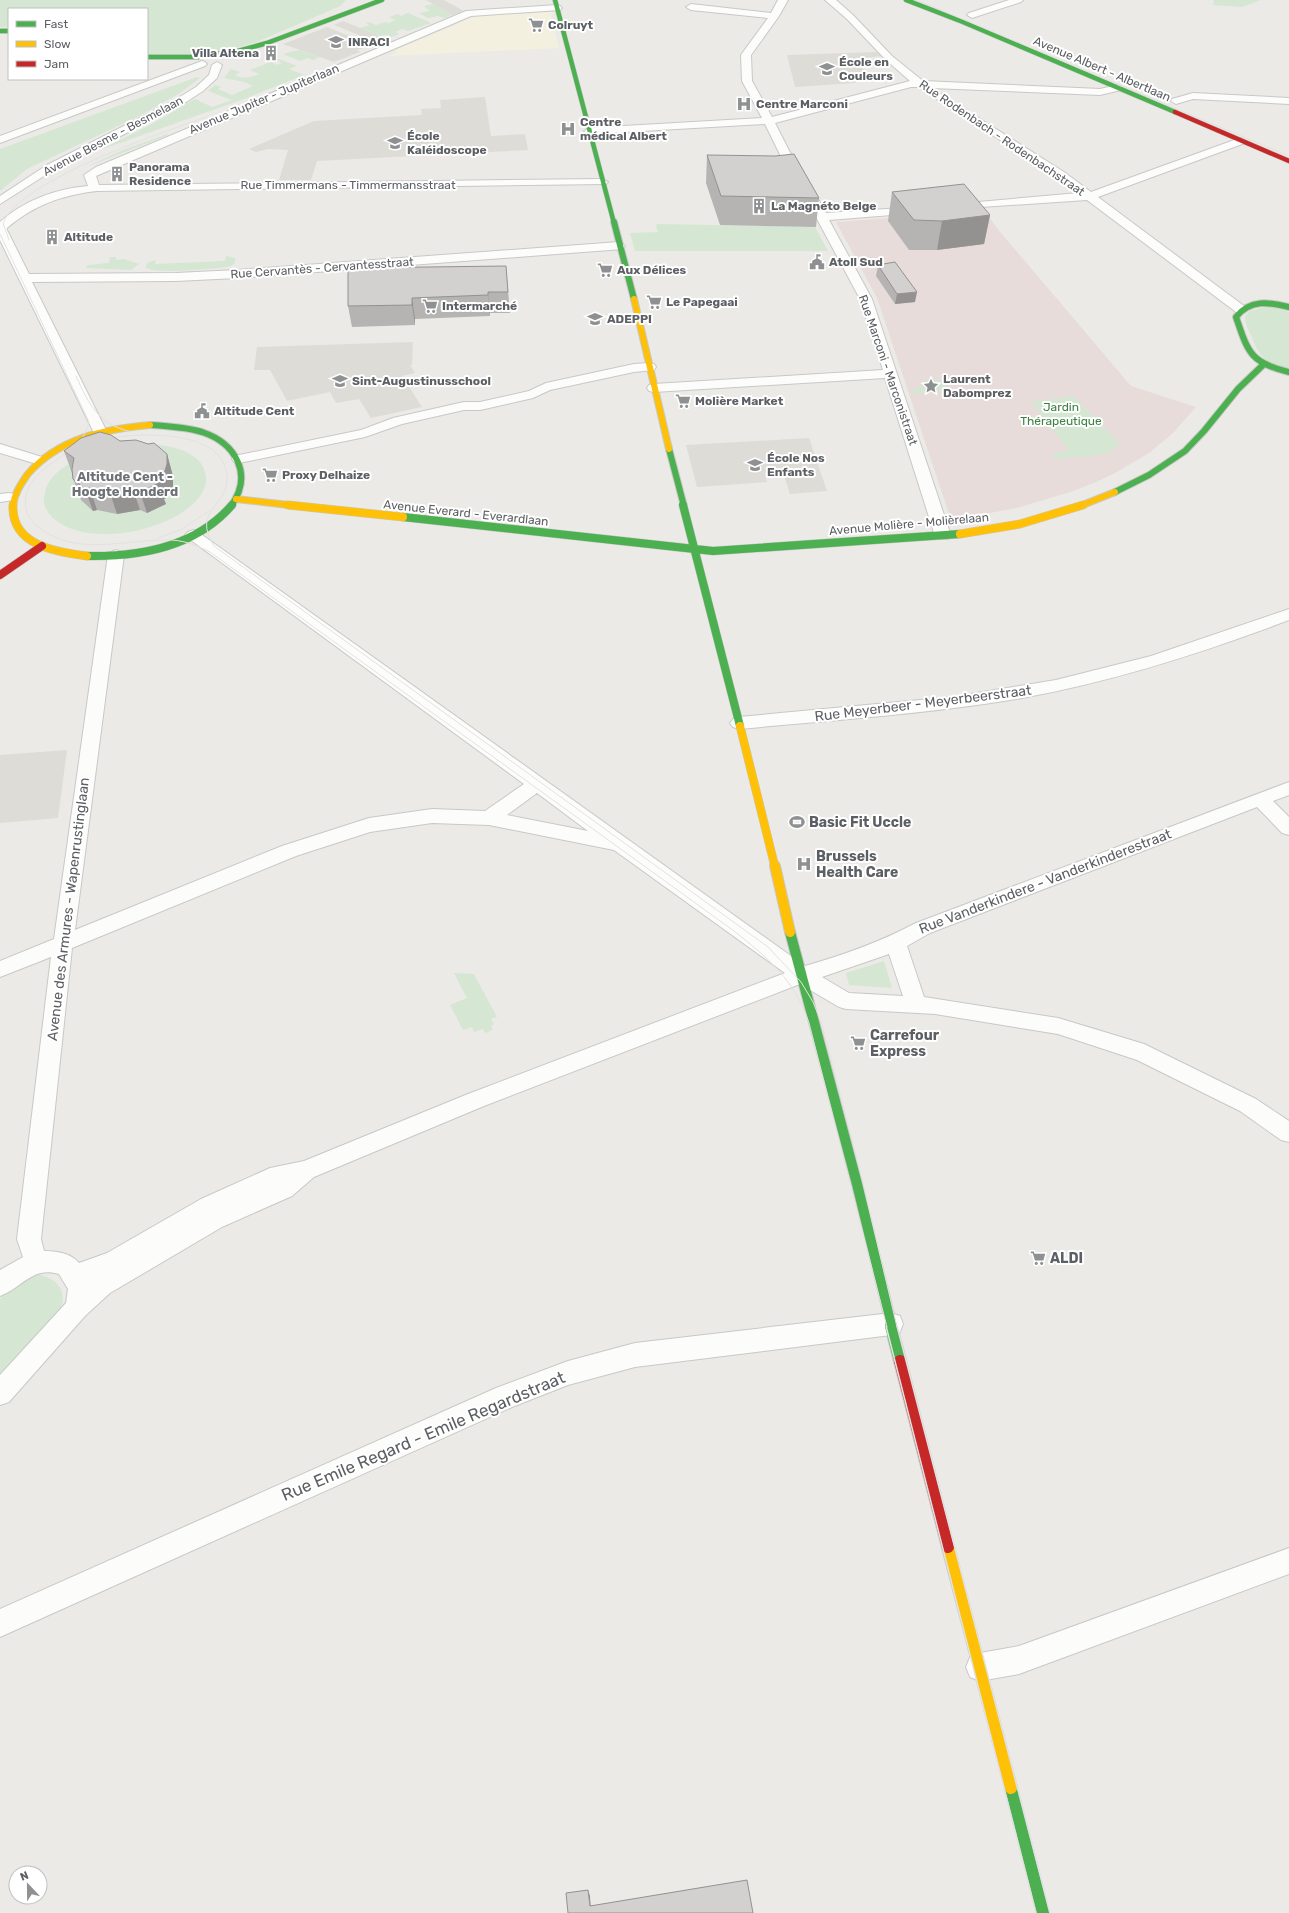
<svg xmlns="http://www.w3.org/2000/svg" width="1289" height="1913" viewBox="0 0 1289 1913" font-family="Rubik,sans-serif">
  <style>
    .commercial { fill: #f3f0e0 }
    .education { fill: #dedcd6 }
    .medical { fill: #e7dcda }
    .green { fill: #d5e6d3 }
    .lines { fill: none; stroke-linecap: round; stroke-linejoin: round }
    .street-casing { stroke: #c8c8c8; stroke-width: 2 }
    .fast-far4-casing { stroke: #c8c8c8; stroke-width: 5.5 }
    .fast-far3-casing { stroke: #c8c8c8; stroke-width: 8 }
    .fast-far2-casing { stroke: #c8c8c8; stroke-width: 9 }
    .fast-far1-casing { stroke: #c8c8c8; stroke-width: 12 }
    .fast-casing { stroke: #c8c8c8; stroke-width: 14 }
    .slow-far3-casing { stroke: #c8c8c8; stroke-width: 8 }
    .slow-far2-casing { stroke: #c8c8c8; stroke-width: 9 }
    .slow-far1-casing { stroke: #c8c8c8; stroke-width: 12 }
    .slow-casing { stroke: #c8c8c8; stroke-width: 14 }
    .jam-far2-casing { stroke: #c8c8c8; stroke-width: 5.5 }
    .jam-far1-casing { stroke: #c8c8c8; stroke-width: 9 }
    .jam-casing { stroke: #c8c8c8; stroke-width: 14 }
    .street { fill: #fcfcfb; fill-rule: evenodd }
    .fast-far4 { stroke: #4caf50; stroke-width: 4.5 }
    .fast-far3 { stroke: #4caf50; stroke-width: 6 }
    .fast-far2 { stroke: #4caf50; stroke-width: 8 }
    .fast-far1 { stroke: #4caf50; stroke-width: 10 }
    .fast { stroke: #4caf50; stroke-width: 12 }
    .slow-far3 { stroke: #ffc107; stroke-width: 6 }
    .slow-far2 { stroke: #ffc107; stroke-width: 8 }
    .slow-far1 { stroke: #ffc107; stroke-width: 10 }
    .slow { stroke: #ffc107; stroke-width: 12 }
    .jam-far2 { stroke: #c62828; stroke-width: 4.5 }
    .jam-far1 { stroke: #c62828; stroke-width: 8 }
    .jam { stroke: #c62828; stroke-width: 12 }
    .tram-far1 { stroke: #e2e2e2; stroke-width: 1 }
    .tram { stroke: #e2e2e2; stroke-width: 1.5 }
    .wall { fill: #b5b4b2 }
    .shaded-wall { fill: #939291 }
    .building { fill: #d2d1cf; stroke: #939291 }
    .labels { text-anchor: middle; stroke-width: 4; stroke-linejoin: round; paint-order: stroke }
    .far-poi-label { font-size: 12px; font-weight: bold; fill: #5c5f63; stroke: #fff; text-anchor: start }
    .far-street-label { font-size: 12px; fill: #5c5f63; stroke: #fff }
    .far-park-label { font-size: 12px; fill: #3d8142; stroke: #fff }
    .far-neighbourhood-label { font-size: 13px; font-weight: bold; fill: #6d7175; stroke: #fff }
    .street-label { font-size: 14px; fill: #5c5f63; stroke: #fff }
    .poi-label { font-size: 14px; font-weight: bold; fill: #5c5f63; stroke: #fff; text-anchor: start }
    .near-street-label { font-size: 17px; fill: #5c5f63; stroke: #fff }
  </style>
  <rect width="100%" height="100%" fill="#ebeae6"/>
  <path class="commercial" d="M548 10 553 13 551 15 559 48 389 56 398 52 393 51 458 24 457 21 470 16Z"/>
  <path class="education" d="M426 0H444L464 11 452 15Z
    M343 21 389 40 357 50 360 52 334 62 283 44 327 27 354 38 361 36 334 25Z
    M876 52 881 56 857 59 869 79 854 83 795 87 787 55Z
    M485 97 491 136 525 134 528 150 317 161 311 180H279L288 150 268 149 256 152 249 149 314 121 422 115 421 109 441 108 440 100Z
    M413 342 412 365H410L415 373 402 376 422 407 371 418 359 399 336 403 330 392 287 401 270 370H254L257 347Z
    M809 438 827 491 790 494 783 472 765 473 767 482 697 487 686 445Z
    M67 750 58 818 0 823V755Z"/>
  <path class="medical" d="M985 211 996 227 1131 386 1196 407 1173 433 1149 453 1115 473 1094 483 1070 492 1017 508 951 520 877 298 836 222Z"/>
  <path class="green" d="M0 0H346L340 6 322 14 254 43 231 49 194 54H147V9H9V27H0Z
    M1214 0H1261L1242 7 1213 5Z
    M433 4 452 15 445 18 438 16 428 18 419 13 430 11 424 6Z
    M408 13 431 23 408 31 402 29 395 32 399 34 392 37 387 35 380 36 360 28 369 25 366 23 368 22 376 25 385 22 388 23 396 20 389 17 398 14 401 16Z
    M299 50 320 57 313 60 307 58 300 61 283 54Z
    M279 59 297 66 289 69 304 75 244 99 100 150 148 126 195 99 212 107 232 100 208 91 215 85 221 87 218 89 232 95 253 86C245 81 234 80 224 78L231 69 240 72 235 75C244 79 249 78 259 74L250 70 271 62 277 65 282 63 277 60Z
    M197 77 200 78 180 93 139 116 27 169 0 191V149Z
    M167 134 168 135 84 168 123 150Z
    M657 224 815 227 828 251H635L630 233 658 232 656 226Z
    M226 256 235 258V263L231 266C218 269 156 274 146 268 145 263 151 261 156 260L155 264 225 261Z
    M110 257H116V260L124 259 139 264 131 270 86 268 88 265 109 263Z
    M1261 308H1276L1289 312V368C1265 365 1259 356 1251 335 1248 329 1245 323 1245 316L1250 311Z
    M927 379C937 378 945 383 950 391L910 394 913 390 920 387Z
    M1073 396 1117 440 1118 446C1108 458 1072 457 1055 459L1052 453 1069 451 1032 402Z
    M136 444C158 444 203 446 206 477 207 487 201 496 194 503 165 532 86 548 53 518 46 511 42 503 45 493 47 480 58 470 69 464 75 460 83 459 89 457 105 453 120 448 136 444Z
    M884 961 892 988 849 985 846 973Z
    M454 973 474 974 497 1017 491 1019 494 1024 491 1026 493 1030 485 1033 483 1029 474 1032 472 1027 463 1030 450 1005 467 998Z
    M41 1275C65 1282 67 1298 57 1318L0 1376V1299C14 1284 20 1277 41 1275Z"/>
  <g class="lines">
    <g class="street-casing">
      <path id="street" d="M778 0H788L779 16 751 55 752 81 772 117 910 81 886 60 847 19 825 0H836L853 15 892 56 923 81 1100 89 1117 85 1121 86 1122 88 1121 90 1100 95 931 88 1064 172 1091 192 1237 139 1241 138 1246 141 1245 143 1098 197 1244 306 1246 309 1244 312H1236L1087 200 951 209 949 207 955 204 1079 193 1056 176 918 87H911L775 123 805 182 814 192 826 213 917 207 923 210 917 213 829 220 872 299 951 536 948 539H938L935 536 885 378 654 392 649 391 647 388 649 385 654 384 883 370 860 299 803 193 794 183 765 124 589 134 584 131 589 128 762 118 742 81 741 55 768 18 691 10 686 7 691 4 771 13Z
        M1009 0H1023L1021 2 975 17 972 18 967 15 969 13Z
        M557 5 560 6 562 8 560 10 471 16 96 176 99 185 602 179 608 182 606 184 97 191C62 195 34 205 7 228V230L29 274 176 273 237 270 619 242 625 246 623 249 237 278 176 281 32 282 107 432 105 435H95L0 240V222C25 200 55 189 88 186L84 175 96 167 466 11Z
        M202 61 205 62 207 64 205 66 0 143V136Z
        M217 62 222 65 217 78 203 91 180 106 55 169 0 204V196L47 165 173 101 196 87 209 75 212 65Z
        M1193 93 1289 98V104L1193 99 1176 104 1171 101 1172 99Z
        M649 363 654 364 656 367 654 370 634 372 550 390 533 398 480 410H464L402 424 365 437 239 463 234 462 232 459 234 456 239 455 361 430 393 418 464 402H480L529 391 546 383 634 364Z
        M0 444 42 457 44 460 42 463 37 464 0 453Z
        M9 493 14 494 16 497 14 500 0 502V494Z
        M193 530 198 532 805 966C844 955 880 942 916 923L1289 782V795L1273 801 1289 817V835L1282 833 1257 807 930 933 907 946 924 997 1058 1018 1144 1044 1256 1099 1289 1121V1142L1281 1140 1240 1111 1137 1060 1058 1034 935 1014 846 1009 839 1007 800 984 484 1106 314 1177 292 1196 222 1227 110 1293 85 1316 9 1402 0 1405V1375L66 1303 68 1289 59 1274C32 1266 22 1288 0 1296V1270L23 1257 17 1239 51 957 0 977V961L54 939 108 555 111 552 116 550 121 552 124 555 75 930 282 846 369 818 432 809 485 811 524 784 188 538 185 535 188 532ZM537 793 588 831 507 815ZM432 823 489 825 614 850 785 973 468 1094 304 1161 270 1168 201 1199 107 1253 79 1263C71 1253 56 1251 44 1251L41 1239 72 948 296 856 370 832ZM889 954 903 996 849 993 822 977Z
        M1289 609V620C1202 653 1114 681 1022 698 928 714 833 720 739 729L733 727 730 723 733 719 739 717 952 697 1056 680 1151 656Z
        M891 1313 900 1316 903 1324 900 1332 891 1335 635 1367 568 1385 512 1407 0 1637V1609L496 1388 568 1361 635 1343Z
        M1289 1548V1574L1019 1674 980 1681 970 1677 966 1667 970 1657 980 1653 1019 1646Z"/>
    </g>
    <g class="fast-far4-casing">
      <path id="fast-far4" d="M555 0 614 223
        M906 0 963 22 1175 112
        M0 31H9
        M147 57H198L212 53 227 54 267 43 382 0"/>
    </g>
    <g class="fast-far3-casing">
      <path id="fast-far3" d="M614 222 634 299
        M1289 307C1269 302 1250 299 1236 317 1248 352 1250 363 1289 372
        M150 425C167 426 185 427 202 432 235 443 254 474 231 506
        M669 449 684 506
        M1115 492 1149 475 1185 451 1204 431 1238 389 1263 365"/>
    </g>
    <g class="fast-far2-casing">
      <path id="fast-far2" d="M683 505 740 726
        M403 517 713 551 960 534
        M87 556C140 557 196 547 232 505"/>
    </g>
    <g class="fast-far1-casing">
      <path id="fast-far1" d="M790 932 857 1184 892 1327"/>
    </g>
    <g class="fast-casing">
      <path id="fast" d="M891 1326 900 1361
        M1011 1788 1043 1913"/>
    </g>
    <g class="slow-far3-casing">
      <path id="slow-far3" d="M634 299 669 449
        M236 499 297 506
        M13 506C14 494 21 484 27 475 58 438 105 429 150 425
        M1080 506 1115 492"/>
    </g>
    <g class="slow-far2-casing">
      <path id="slow-far2" d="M13 505C11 545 55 552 87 556
        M288 505 403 517
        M960 534 1020 524 1083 505
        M740 726 775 867"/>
    </g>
    <g class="slow-far1-casing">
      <path id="slow-far1" d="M775 866 790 932"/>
    </g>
    <g class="slow-casing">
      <path id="slow" d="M948 1547 1011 1788"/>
    </g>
    <g class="jam-far2-casing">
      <path id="jam-far2" d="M1175 112 1289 161"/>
    </g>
    <g class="jam-far1-casing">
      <path id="jam-far1" d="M0 575 42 546"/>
    </g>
    <g class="jam-casing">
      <path id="jam" d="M900 1361 948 1547"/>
    </g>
    <use href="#street" class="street"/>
    <use href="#fast-far4" class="fast-far4"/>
    <use href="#fast-far3" class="fast-far3"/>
    <use href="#fast-far2" class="fast-far2"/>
    <use href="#fast-far1" class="fast-far1"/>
    <use href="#fast" class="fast"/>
    <use href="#slow-far3" class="slow-far3"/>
    <use href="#slow-far2" class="slow-far2"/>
    <use href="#slow-far1" class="slow-far1"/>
    <use href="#slow" class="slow"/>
    <use href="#jam-far2" class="jam-far2"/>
    <use href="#jam-far1" class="jam-far1"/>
    <use href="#jam" class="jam"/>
    <path class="tram-far1" d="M917 0 1289 156
      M0 234 89 422C83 457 33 461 26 496 23 508 28 518 37 526 77 559 126 538 172 540 186 541 198 546 210 552L734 931C768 958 795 980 809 1023L887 1327
      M9 240 3 223C21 180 162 132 207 117
      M76 376C90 406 97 423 131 432
      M103 439C137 433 224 427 227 477 229 506 191 510 214 546L768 947 801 982 813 1002 822 1024 863 1183 897 1327
      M158 538 182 529 209 511"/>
    <path class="tram" d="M886 1326 1036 1913
      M897 1326 1050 1913"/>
  </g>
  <path class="wall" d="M707 155 819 198 816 227 720 225 706 183Z
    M892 192 990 215 984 244 937 250H909L888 221Z
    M878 265 915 302 895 304 876 276Z
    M506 266 510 313H490V316L415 319V325L352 327 348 306Z
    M120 441 167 454 173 476V486L170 496 164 499 166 504 147 513 140 510 117 514 97 510 93 511 81 500 73 479 72 473 64 451Z"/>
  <path class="shaded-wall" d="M990 215 984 244 937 250 942 221Z
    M488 292 490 313V316L488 295Z
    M917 292 915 302 895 304 897 294Z
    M412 298 415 319V325L412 305Z
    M167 454 173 476V486L170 496 164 499 166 504 147 513 140 492Z
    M90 488 97 510 93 511 85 489Z
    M133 489 140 510 117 514 110 493Z
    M588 1890 590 1896 591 1912 590 1906Z"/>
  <path class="building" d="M794 154 819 198 721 196 707 155 775 156Z
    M964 184 990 215 942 221 914 220 892 192Z
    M895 262 917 292 897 294 878 265Z
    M506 266 508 292H488V295L412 298V305L348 306V268Z
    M100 432 111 435 120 441 136 440 148 444 154 443 167 454V464L164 474 155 478 159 483 140 492 133 489 110 493 90 488 85 489 73 479 72 469 74 458 64 451 81 438Z
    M747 1880 753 1913H568L566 1893 588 1890 590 1906Z"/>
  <defs>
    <g id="supermarket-bare" transform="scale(1.2)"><path d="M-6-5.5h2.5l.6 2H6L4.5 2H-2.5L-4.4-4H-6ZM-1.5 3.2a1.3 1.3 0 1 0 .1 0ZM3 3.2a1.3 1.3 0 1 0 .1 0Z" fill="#8e9091" stroke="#fff" stroke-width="2.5" paint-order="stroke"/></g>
    <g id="school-bare" transform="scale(1.2)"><path d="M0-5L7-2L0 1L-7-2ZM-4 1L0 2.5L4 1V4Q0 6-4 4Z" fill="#8e9091" stroke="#fff" stroke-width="2.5" paint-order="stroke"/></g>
    <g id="building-bare" transform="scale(1.2)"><path d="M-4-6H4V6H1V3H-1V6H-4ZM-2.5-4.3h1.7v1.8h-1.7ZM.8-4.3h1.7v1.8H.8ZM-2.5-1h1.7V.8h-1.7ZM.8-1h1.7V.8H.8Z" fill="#8e9091" stroke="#fff" stroke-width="2.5" paint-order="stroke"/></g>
    <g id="hospital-bare" transform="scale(1.2)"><path d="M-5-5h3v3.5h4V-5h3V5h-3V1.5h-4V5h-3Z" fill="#8e9091" stroke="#fff" stroke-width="2.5" paint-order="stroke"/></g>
    <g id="civic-bare" transform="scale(1.2)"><path d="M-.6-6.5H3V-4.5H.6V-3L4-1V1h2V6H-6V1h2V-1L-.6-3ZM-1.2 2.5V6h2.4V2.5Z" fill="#8e9091" stroke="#fff" stroke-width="2.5" paint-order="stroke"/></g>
    <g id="sight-bare" transform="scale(1.2)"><path d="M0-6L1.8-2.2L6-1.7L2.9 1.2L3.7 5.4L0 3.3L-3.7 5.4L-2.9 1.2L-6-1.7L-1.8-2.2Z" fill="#8e9091" stroke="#fff" stroke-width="2.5" paint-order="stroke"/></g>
    <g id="stadium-bare" transform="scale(1.2)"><path d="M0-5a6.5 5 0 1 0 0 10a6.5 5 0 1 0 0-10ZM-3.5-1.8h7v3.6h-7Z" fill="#8e9091" stroke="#fff" stroke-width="2.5" paint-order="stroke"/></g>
  </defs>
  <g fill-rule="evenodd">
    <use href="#supermarket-bare" x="536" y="25"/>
    <use href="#school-bare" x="336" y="42"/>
    <use href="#building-bare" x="271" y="53"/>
    <use href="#school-bare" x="827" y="69"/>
    <use href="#hospital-bare" x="744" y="104"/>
    <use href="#hospital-bare" x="568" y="129"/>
    <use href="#school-bare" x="395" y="143"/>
    <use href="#building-bare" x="117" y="174"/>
    <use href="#building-bare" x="759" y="206"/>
    <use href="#building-bare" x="52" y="237"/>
    <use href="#civic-bare" x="817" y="262"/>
    <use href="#supermarket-bare" x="605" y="270"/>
    <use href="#supermarket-bare" x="654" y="302"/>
    <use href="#supermarket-bare" x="430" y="306"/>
    <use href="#school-bare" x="595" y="319"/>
    <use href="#school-bare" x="340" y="381"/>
    <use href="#sight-bare" x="931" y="386"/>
    <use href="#supermarket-bare" x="683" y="401"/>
    <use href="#civic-bare" x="202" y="411"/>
    <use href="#school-bare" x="755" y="465"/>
    <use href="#supermarket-bare" x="270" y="475"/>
    <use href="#stadium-bare" x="797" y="822"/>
    <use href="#hospital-bare" x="804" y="864"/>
    <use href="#supermarket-bare" x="858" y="1043"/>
    <use href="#supermarket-bare" x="1038" y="1258"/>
  </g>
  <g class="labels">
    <g class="far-poi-label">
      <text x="548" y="29">Colruyt</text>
      <text x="348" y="46">INRACI</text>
      <text x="259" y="57" text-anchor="end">Villa Altena</text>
      <text x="839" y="66">École en<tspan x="839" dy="14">Couleurs</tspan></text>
      <text x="756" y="108">Centre Marconi</text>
      <text x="580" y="126">Centre<tspan x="580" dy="14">médical Albert</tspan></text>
      <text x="407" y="140">École<tspan x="407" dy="14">Kaléidoscope</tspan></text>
      <text x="129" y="171">Panorama<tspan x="129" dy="14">Residence</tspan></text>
      <text x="771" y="210">La Magnéto Belge</text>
      <text x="64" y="241">Altitude</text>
      <text x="829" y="266">Atoll Sud</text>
      <text x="617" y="274">Aux Délices</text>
      <text x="666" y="306">Le Papegaai</text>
      <text x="442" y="310">Intermarché</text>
      <text x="607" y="323">ADEPPI</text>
      <text x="943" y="383">Laurent<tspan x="943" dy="14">Dabomprez</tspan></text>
      <text x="352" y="385">Sint-Augustinusschool</text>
      <text x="695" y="405">Molière Market</text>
      <text x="214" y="415">Altitude Cent</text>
      <text x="767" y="462">École Nos<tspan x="767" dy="14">Enfants</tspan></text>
      <text x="282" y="479">Proxy Delhaize</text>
    </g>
    <g class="far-street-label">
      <text transform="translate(1102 69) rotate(23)" y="4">Avenue Albert - Albertlaan</text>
      <text transform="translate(264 99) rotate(-23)" y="4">Avenue Jupiter - Jupiterlaan</text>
      <text transform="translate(113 136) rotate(-28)" y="4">Avenue Besme - Besmelaan</text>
      <text transform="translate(1002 138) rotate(34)" y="4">Rue Rodenbach - Rodenbachstraat</text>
      <text x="348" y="189">Rue Timmermans - Timmermansstraat</text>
      <text transform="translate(322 268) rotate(-4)" y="4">Rue Cervantès - Cervantesstraat</text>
      <text transform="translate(888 370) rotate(71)" y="4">Rue Marconi - Marconistraat</text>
      <text transform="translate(466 513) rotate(6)" y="4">Avenue Everard - Everardlaan</text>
      <text transform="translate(909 524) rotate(-5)" y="4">Avenue Molière - Molièrelaan</text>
    </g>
    <g class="far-park-label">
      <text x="1061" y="411">Jardin<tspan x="1061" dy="14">Thérapeutique</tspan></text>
    </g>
    <g class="far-neighbourhood-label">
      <text x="125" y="481">Altitude Cent -<tspan x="125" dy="15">Hoogte Honderd</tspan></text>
    </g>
    <g class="street-label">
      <text transform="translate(923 703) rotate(-7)" y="5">Rue Meyerbeer - Meyerbeerstraat</text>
      <text transform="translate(1045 881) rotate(-21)" y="5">Rue Vanderkindere - Vanderkinderestraat</text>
      <text transform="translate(68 909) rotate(-83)" y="5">Avenue des Armures - Wapenrustinglaan</text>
    </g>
    <g class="poi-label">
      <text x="809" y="827">Basic Fit Uccle</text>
      <text x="816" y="861">Brussels<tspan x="816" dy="16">Health Care</tspan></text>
      <text x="870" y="1040">Carrefour<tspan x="870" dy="16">Express</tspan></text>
      <text x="1050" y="1263">ALDI</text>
    </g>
    <g class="near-street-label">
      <text transform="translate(423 1436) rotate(-23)" y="6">Rue Emile Regard - Emile Regardstraat</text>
    </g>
  </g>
  <rect x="8" y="8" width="140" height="72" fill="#ffffff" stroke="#bebfc1"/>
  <rect x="16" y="21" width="20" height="6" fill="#4caf50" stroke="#bebfc1"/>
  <text x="44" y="28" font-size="12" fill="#5c5f63">Fast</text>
  <rect x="16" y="41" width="20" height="6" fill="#ffc107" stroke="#bebfc1"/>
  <text x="44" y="48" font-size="12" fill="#5c5f63">Slow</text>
  <rect x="16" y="61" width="20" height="6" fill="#c62828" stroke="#bebfc1"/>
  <text x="44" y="68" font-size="12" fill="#5c5f63">Jam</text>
  <g transform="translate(28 1885) rotate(338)"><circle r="19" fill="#ffffff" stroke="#bebfc1"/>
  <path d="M0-3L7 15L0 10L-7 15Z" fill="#8e9091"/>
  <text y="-6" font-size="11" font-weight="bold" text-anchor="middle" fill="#5c5f63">N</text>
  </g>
</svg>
